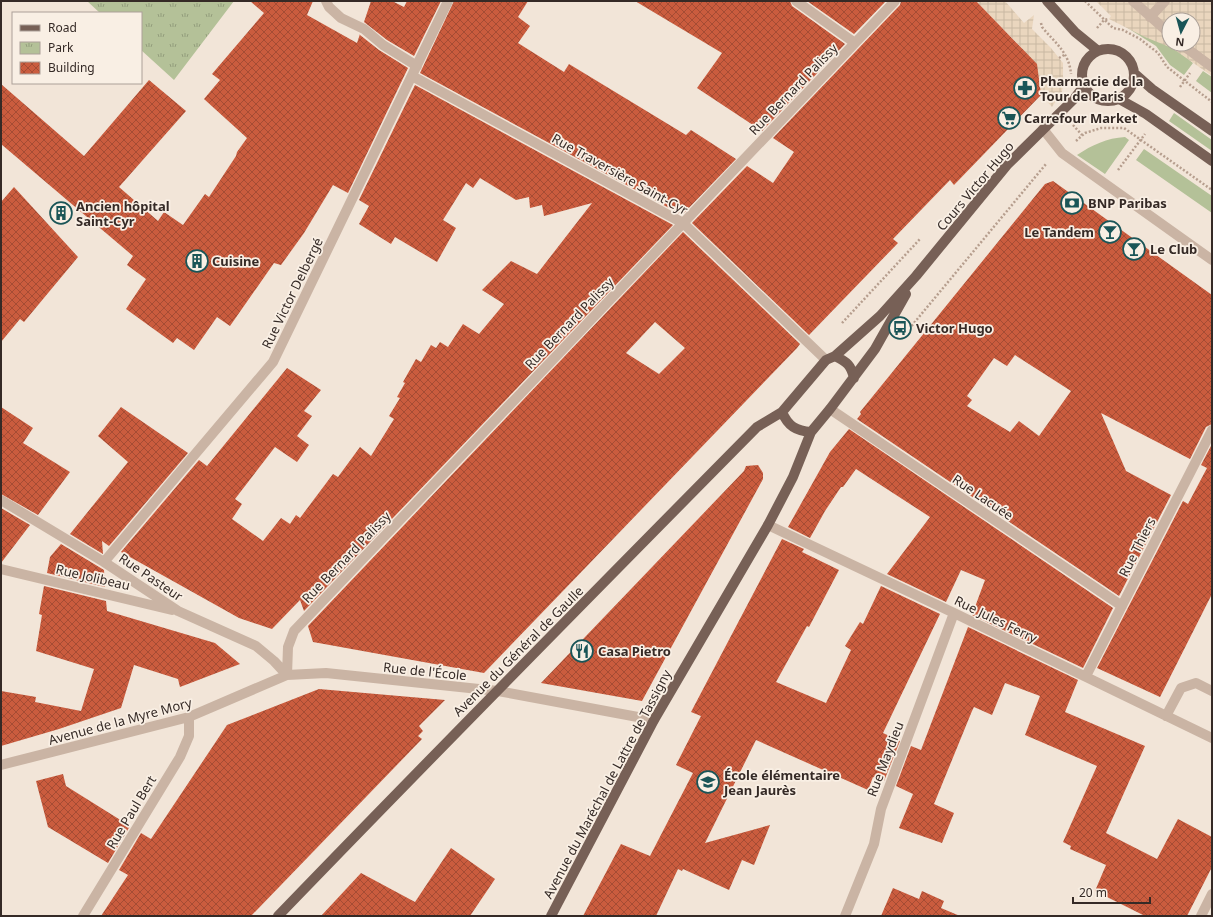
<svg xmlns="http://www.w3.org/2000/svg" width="1213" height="917" viewBox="0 0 1213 917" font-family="'Noto Sans',sans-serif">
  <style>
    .green { fill: #b4c198 }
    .park { fill: url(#park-tufts) }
    .plaza { fill: url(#plaza-grid); fill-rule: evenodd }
    .building { fill: url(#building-cross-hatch); fill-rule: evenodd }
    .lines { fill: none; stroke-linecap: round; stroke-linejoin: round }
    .path { stroke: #b69e8e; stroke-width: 2.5; stroke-dasharray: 2 2; stroke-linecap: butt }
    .minor { stroke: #cab4a4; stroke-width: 10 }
    .major { stroke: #776056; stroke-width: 10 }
    .labels { text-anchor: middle; stroke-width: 3.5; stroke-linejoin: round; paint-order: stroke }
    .poi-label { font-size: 13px; font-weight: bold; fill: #352a26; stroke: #f9efe4; text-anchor: start }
    .street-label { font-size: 13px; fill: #352a26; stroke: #f9efe4 }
  </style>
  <defs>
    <pattern id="park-tufts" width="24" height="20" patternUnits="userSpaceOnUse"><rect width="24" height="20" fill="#b4c198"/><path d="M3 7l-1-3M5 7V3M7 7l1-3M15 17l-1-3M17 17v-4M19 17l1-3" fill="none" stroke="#939d7c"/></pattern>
    <pattern id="plaza-grid" width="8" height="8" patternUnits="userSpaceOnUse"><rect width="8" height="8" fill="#ead6be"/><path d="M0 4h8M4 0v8" fill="none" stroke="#c9b8a3"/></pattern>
    <pattern id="building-cross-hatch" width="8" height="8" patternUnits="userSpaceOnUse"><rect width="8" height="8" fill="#ca5c3e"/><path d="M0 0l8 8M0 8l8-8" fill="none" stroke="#a54c34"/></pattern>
  </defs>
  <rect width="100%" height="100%" fill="#f2e5d8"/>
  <path class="green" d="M1132 14 1193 63 1184 75 1170 65 1156 46 1123 25Z
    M1203 71 1212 77V93L1196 81Z
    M1174 113 1212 140V151L1169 121Z
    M1125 137 1129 140 1105 174 1077 155C1092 145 1107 138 1125 137Z
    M1144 149 1212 196V213L1136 160Z"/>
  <path class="park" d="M87 1H234L174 80 141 50V13H100Z"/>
  <path class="plaza" d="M976 1H1005L1024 23 1034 15 1032 29 1051 48 1063 63V83L1062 92 1052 107 1041 95 1022 48Z
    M1096 1H1212V76L1172 48 1145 37 1109 19 1111 16ZM1169 20H1193V44H1169Z"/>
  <path class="building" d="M250 1H313L307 15 357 43 360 34V35L379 50 408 68 348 193 333 185 304 233 281 265 274 263 230 326 217 317 194 350 177 338 173 343 126 309 146 279 127 265 133 256 1 144V84L84 156 149 80 186 111 119 187 158 221 164 212 183 225 205 194 209 197 236 156 237 152 247 138 204 99 220 80 212 74 264 13Z
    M371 1H392L404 7 407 1H441L414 56 387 40 364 22Z
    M454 1H528L518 17 530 26 518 43 564 72 569 64 686 135 691 130 736 159 682 215 420 73Z
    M635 1H790L792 6 845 44 762 131 697 88 722 53Z
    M807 1H886L854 34Z
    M901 1H976L1037 64 1041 95 954 185 950 180 893 239 898 243 809 335 692 223 747 166 773 183 794 152 773 138 900 5Z
    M415 85 673 225 304 611 300 600 272 629 239 618 121 552 199 460 207 466 287 368 321 390 304 411 312 416 297 436 309 445 297 462 275 447 235 499 242 504 232 519 263 541 281 518 290 524 296 515 300 518 333 474 338 477 360 447 371 456 394 419 389 416 400 398 397 397 405 383 403 382 416 359 421 362 431 345 436 348 440 342 448 347 463 324 479 334 504 304 482 290 511 261 537 274 592 203 544 216 542 205 530 208 529 197 516 200 480 178 473 188 466 183 443 220 456 228 437 262 395 237 391 244 359 224 369 206 359 200Z
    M1053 181 1212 295V424L1206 427 1190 459 1101 413 1126 471 1171 495 1119 596 857 419 861 414 860 412 1045 184ZM1015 355 1071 391 1039 436 1019 421 1010 432 967 406 972 400 967 396 994 358 1007 366Z
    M14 187 78 257 24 322 20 319 1 342V202Z
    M683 232 800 344 797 348 484 673 313 642 308 626ZM655 322 685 348 659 374 626 353Z
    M1 407 33 428 23 443 70 472 38 515 1 494Z
    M121 407 188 453 109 546 102 541 103 554 70 534 128 462 98 436Z
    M849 429 1113 608 1083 668 972 615 985 580 961 570 946 602 887 574 930 517 856 469 843 487H841L825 511 810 538 788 527 830 452Z
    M1212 444V594L1160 697 1097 668 1183 501 1188 504 1207 468 1201 465Z
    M758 465 763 473V479L642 701 541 683 744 471 746 466Z
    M1 508 30 525 1 563Z
    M782 539 804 549 802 552 839 570 809 627 807 626 776 682 826 703 851 650 845 646 860 622 863 624 881 586 940 614 883 733 900 741 884 781 873 777 868 790 756 740 705 843 770 825 754 865 742 860 729 890 683 869 682 871 678 869 656 916H583L621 844 650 856 693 773 676 765 701 716 691 712Z
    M61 544 104 570 105 587 47 573 50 557Z
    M44 586 106 601 107 611 215 643 240 664 180 687 178 679 134 665 121 708 59 729 1 746V691L36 697 35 702 81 711 94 669 36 651 42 615 39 614Z
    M968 627 1078 680 1065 712 1145 746 1106 833 1157 859 1178 819 1212 837V867L1187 916H1145L1095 891 1106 865 1070 849 1071 846 1063 842 1097 766 1025 735 1040 696 1005 683 992 715 974 707 972 711 934 804 954 813 942 843 899 828 913 794 896 786 911 746 921 750Z
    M319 689 445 700 419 726 423 731 418 736 422 739 251 916H101L128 875 119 870 141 833 151 839 227 725Z
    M63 774 66 786 130 826 108 863 48 827 36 781Z
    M451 848 495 879 470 916H321L361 873 415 902Z
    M893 888 919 899 922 891 944 901 941 908 960 916H881Z"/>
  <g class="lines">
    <path class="path" d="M1085 1 1113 28 1123 30 1140 39 1158 53 1167 67 1212 102
      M1041 23 1042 27C1055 43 1069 52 1071 74
      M1097 28 1104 20 1109 19
      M1059 58 1066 54
      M1180 87 1190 73
      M1073 125 1082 135
      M1076 141 1085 133 1101 128H1124L1212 190
      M1118 170 1145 134
      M842 323 920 239
      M909 329 1046 164"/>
    <path class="minor" d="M326 1 329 7 341 18 364 29 383 45 417 66
      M796 1 855 43
      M1133 1 1169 33
      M1150 17 1165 1
      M1181 44 1212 67
      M412 76 683 223 826 360
      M1043 129 1062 153 1212 260
      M830 409 1122 606
      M1 500 104 562 178 611 256 646 274 661 287 675
      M768 525 954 613 1212 738
      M104 562 273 362 448 1
      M1 569 172 610
      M287 675 288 647 294 631 895 1
      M1086 676 1212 430
      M1166 716 1181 688 1196 683 1212 691
      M1 765 189 717 287 675 326 673 498 691 654 720
      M83 916 180 757 189 736V717
      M845 916 874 844 881 809 954 613
      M1201 916 1212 894"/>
    <path class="major" d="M1047 1 1075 32 1097 50
      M1082 75a26 26 0 1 1 52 0a26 26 0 1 1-52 0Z
      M1135 74 1152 89 1212 131
      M1119 99 1146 114 1212 161
      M835 356C847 362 851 365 854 378
      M782 412C788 426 796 431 811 432
      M278 916C436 752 597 589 757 427L782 412 826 360 835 356 880 316 916 276 1007 165 1074 99 1084 86
      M551 916 654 720 768 525 793 477 811 432 830 409 875 349 906 294"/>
  </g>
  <defs>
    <g id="pharmacy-ring" transform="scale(1.15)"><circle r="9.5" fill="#f9efe4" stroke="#1a5557" stroke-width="1.5"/><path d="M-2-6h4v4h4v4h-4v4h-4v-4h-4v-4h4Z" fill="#1a5557"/></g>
    <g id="supermarket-ring" transform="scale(1.15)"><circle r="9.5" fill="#f9efe4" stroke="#1a5557" stroke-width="1.5"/><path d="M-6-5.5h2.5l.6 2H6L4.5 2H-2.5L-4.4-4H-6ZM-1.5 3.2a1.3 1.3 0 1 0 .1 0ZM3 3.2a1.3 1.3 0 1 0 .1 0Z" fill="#1a5557"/></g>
    <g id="bank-ring" transform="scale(1.15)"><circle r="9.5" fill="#f9efe4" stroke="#1a5557" stroke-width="1.5"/><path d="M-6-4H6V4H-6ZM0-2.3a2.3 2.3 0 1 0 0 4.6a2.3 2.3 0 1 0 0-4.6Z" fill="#1a5557"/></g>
    <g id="building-ring" transform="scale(1.15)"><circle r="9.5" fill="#f9efe4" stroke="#1a5557" stroke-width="1.5"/><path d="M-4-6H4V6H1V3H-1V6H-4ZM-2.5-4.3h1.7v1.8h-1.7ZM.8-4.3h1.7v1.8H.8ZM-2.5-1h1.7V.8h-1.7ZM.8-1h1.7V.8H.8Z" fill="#1a5557"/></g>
    <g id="bar-ring" transform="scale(1.15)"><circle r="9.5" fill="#f9efe4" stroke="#1a5557" stroke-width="1.5"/><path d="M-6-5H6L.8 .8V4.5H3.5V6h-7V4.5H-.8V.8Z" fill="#1a5557"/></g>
    <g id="bus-ring" transform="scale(1.15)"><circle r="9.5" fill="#f9efe4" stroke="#1a5557" stroke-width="1.5"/><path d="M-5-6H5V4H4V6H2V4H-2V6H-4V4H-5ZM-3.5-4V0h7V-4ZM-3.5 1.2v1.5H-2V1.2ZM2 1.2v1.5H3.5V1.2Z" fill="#1a5557"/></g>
    <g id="restaurant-ring" transform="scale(1.15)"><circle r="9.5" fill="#f9efe4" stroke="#1a5557" stroke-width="1.5"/><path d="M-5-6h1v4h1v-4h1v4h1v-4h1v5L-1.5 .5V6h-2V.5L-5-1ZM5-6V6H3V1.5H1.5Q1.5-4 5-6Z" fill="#1a5557"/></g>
    <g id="school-ring" transform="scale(1.15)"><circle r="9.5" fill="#f9efe4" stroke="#1a5557" stroke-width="1.5"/><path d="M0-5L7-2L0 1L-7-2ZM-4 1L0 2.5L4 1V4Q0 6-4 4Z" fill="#1a5557"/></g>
  </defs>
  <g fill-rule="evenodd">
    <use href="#pharmacy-ring" x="1025" y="88"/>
    <use href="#supermarket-ring" x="1009" y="118"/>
    <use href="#bank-ring" x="1072" y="203"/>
    <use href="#building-ring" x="61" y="213"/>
    <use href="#bar-ring" x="1110" y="232"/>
    <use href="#bar-ring" x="1134" y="249"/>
    <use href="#building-ring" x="197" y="261"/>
    <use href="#bus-ring" x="900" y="328"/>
    <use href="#restaurant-ring" x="582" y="651"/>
    <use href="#school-ring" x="708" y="782"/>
  </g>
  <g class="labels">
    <g class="poi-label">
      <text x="1040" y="86">Pharmacie de la<tspan x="1040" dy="15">Tour de Paris</tspan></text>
      <text x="1024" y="123">Carrefour Market</text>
      <text x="1088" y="208">BNP Paribas</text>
      <text x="76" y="211">Ancien hôpital<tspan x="76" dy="15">Saint-Cyr</tspan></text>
      <text x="1094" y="237" text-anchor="end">Le Tandem</text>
      <text x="1150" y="254">Le Club</text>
      <text x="212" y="266">Cuisine</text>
      <text x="916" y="333">Victor Hugo</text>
      <text x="598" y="656">Casa Pietro</text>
      <text x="724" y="780">École élémentaire<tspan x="724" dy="15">Jean Jaurès</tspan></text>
    </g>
    <g class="street-label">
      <text transform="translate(793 89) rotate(-46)" y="5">Rue Bernard Palissy</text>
      <text transform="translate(620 174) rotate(29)" y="5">Rue Traversière Saint-Cyr</text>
      <text transform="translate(975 186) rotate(-50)" y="5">Cours Victor Hugo</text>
      <text transform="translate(292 293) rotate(-64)" y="5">Rue Victor Delbergé</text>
      <text transform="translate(569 323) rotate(-46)" y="5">Rue Bernard Palissy</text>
      <text transform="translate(983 497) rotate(34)" y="5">Rue Lacuée</text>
      <text transform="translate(1137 547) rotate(-63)" y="5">Rue Thiers</text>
      <text transform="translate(346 557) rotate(-46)" y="5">Rue Bernard Palissy</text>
      <text transform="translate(93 577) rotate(13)" y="5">Rue Jolibeau</text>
      <text transform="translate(151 577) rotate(34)" y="5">Rue Pasteur</text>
      <text transform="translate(996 619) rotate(26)" y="5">Rue Jules Ferry</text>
      <text transform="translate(518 651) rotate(-45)" y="5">Avenue du Général de Gaulle</text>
      <text transform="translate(425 671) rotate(6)" y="5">Rue de l'École</text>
      <text transform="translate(120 721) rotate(-15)" y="5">Avenue de la Myre Mory</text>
      <text transform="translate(885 759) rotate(-69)" y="5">Rue Maydieu</text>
      <text transform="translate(607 784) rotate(-62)" y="5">Avenue du Maréchal de Lattre de Tassigny</text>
      <text transform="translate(131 812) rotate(-59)" y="5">Rue Paul Bert</text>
    </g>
  </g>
  <rect width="1213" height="917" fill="none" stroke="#352a26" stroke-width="4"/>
  <rect x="12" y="12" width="130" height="72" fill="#f9efe4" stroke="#aba098"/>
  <rect x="20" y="25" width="20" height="6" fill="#776056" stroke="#aba098"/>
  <text x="48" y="32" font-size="12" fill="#352a26">Road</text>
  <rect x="20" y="42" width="20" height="12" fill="url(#park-tufts)" stroke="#aba098"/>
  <text x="48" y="52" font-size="12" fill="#352a26">Park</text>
  <rect x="20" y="62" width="20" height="12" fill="url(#building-cross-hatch)" stroke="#aba098"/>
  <text x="48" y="72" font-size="12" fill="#352a26">Building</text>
  <g transform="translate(1181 32) rotate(186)"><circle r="19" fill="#f9efe4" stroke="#aba098"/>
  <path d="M0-3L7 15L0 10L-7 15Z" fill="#1a5557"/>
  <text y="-6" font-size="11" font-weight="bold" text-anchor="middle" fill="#352a26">N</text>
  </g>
  <path d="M1073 897v6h77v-6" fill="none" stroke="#352a26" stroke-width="2"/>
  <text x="1079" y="897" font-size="12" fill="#352a26" stroke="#f9efe4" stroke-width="3" paint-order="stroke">20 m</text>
</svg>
